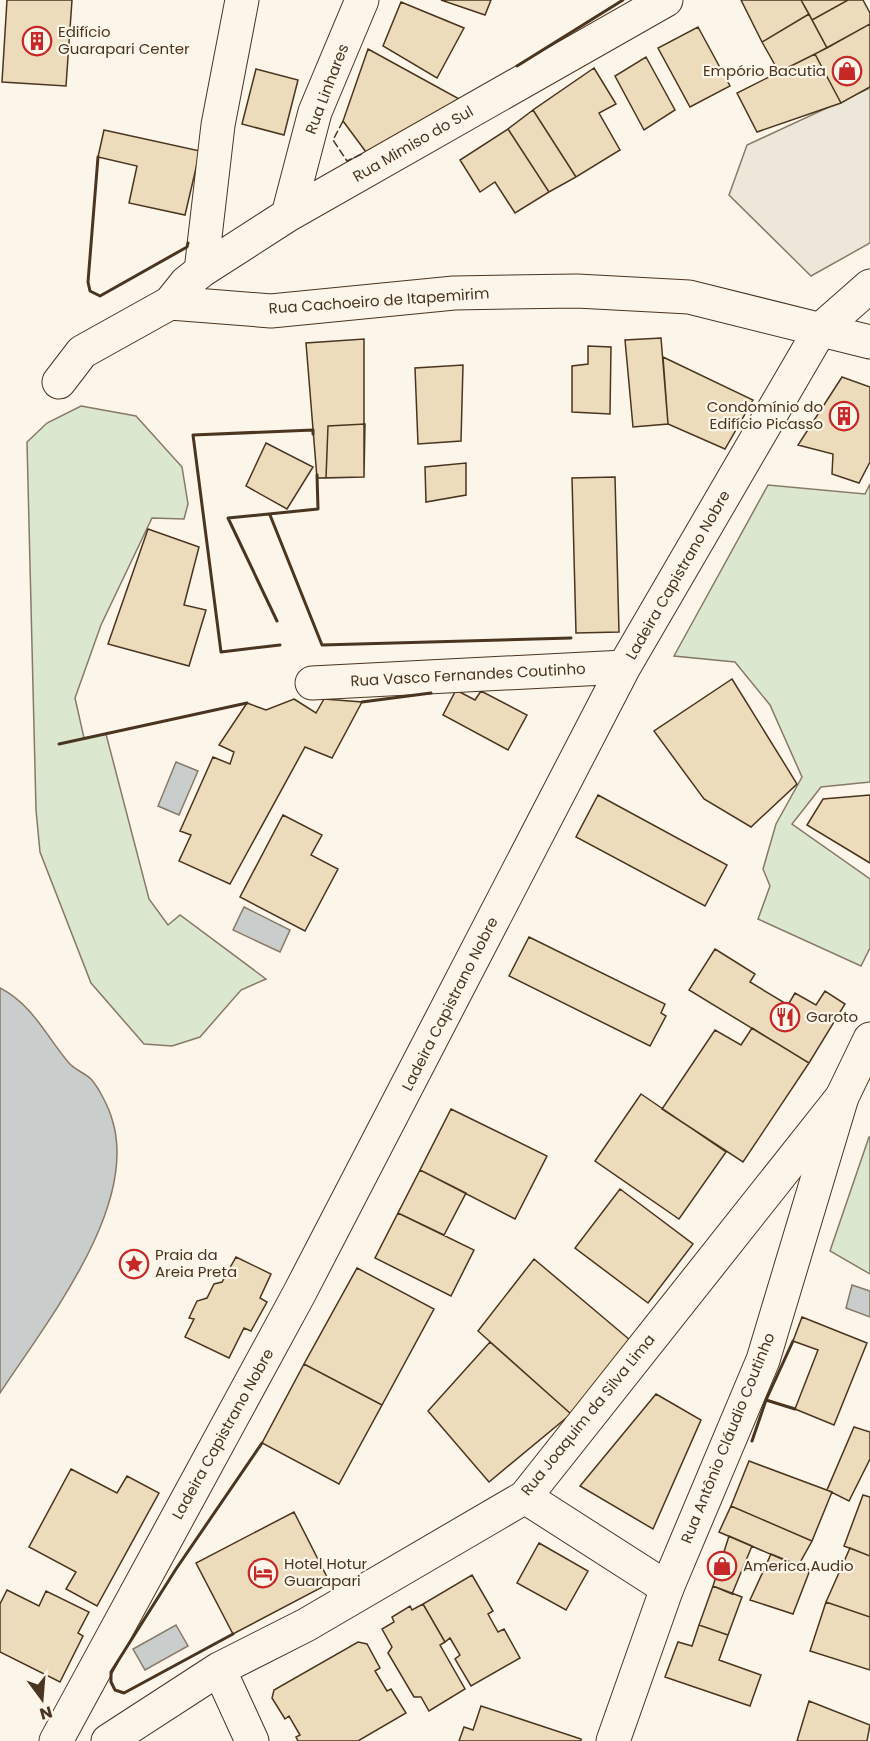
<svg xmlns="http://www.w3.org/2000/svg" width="870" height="1741" viewBox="0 0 870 1741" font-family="Poppins,sans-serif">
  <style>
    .green { fill: #dce7d0; stroke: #887966; stroke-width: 1.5 }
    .parking { fill: #ede7d9; stroke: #887966; stroke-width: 1.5 }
    .water { fill: #c9cecd; stroke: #887966; stroke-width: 1.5 }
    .building { fill: #ecdcbc; stroke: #4a3520; stroke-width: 1.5 }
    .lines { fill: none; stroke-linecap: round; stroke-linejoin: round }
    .minor-casing { stroke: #4a3520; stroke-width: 35 }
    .major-casing { stroke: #4a3520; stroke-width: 35 }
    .minor { stroke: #fbf6e9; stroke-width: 33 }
    .major { stroke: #fbf6e9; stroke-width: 33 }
    .fence { stroke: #4a3520; stroke-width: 1.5; stroke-dasharray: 8 3; stroke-linecap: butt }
    .wall { stroke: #4a3520; stroke-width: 3 }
    .labels { text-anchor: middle; stroke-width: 4.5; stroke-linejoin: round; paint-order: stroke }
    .poi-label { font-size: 15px; fill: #4a3520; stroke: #fbf6e9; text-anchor: start }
    .street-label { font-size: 15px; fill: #4a3520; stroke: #fbf6e9 }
  </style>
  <rect width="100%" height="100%" fill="#fbf6e9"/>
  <path class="green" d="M81 406 136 416 182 467 188 504 184 519 152 518 101 625 75 698 84 738 106 734 149 899 168 925 180 915 266 979 241 990 200 1037 172 1046 144 1044 91 983 40 852 36 810 27 442 47 423Z
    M870 484V782L821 787 792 824 870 879V948L861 966 758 919 770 886 763 869 776 824 802 777 770 705 735 662 674 656 768 485 865 494Z
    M869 1137H870V1274L830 1251Z"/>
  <path class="parking" d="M870 88V243L811 276 729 195 747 145Z"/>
  <path class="water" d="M176 762 198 771 179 815 158 806Z
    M244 907 290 930 280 952 233 930Z
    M0 988C33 1005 46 1036 69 1063 75 1070 85 1073 91 1079 99 1088 109 1108 112 1119 140 1206 45 1324 0 1393Z
    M852 1285 870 1291V1317L846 1308Z
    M176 1625 188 1646 145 1670 133 1649Z"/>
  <path class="building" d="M7 0H72L66 86 2 82Z
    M441 0H491L485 15Z
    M741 0H801L809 14 762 42Z
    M801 0H848L812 20Z
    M848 0H863L870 13V24L827 48 812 20Z
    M401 2 464 28 437 78 383 46Z
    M809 14 827 48 779 72 762 42Z
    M870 24V87L841 103 815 54Z
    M698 27 730 86 690 107 658 48Z
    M368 49 461 100 366 152 343 121Z
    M815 54 841 103 757 132 737 93Z
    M646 57 675 110 644 130 615 76Z
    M594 68 616 104 599 113 620 150 576 177 533 110Z
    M256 69 298 80 284 135 242 124Z
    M533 110 576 177 549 192 508 129Z
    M508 129 549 192 515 213 495 182 480 192 460 160Z
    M104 130 200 151 185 215 129 203 137 166 98 157Z
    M661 338 668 424 633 427 625 340Z
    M364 339V477L317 478 306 343Z
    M588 346 611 347 610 414 572 412V366L588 364Z
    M663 357 753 400 725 449 668 424Z
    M463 365 461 441 418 444 415 368Z
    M842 377 870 387V462L859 483 832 474 833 454 798 445Z
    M365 424 364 477 326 478 328 426Z
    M266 443 313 467 287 509 246 486Z
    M466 463V495L426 502 425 467Z
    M615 477 619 632 576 633 572 478Z
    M148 529 199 547 184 605 206 610 189 666 108 644Z
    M732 679 797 784 751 827 704 799 654 731Z
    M456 690 475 700 481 691 527 715 508 750 443 715Z
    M294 699 316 713 324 699 362 702 332 758 305 747 230 884 179 861 191 835 180 831 213 757 230 764 234 752 219 745 247 703 266 710Z
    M598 795 727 865 705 906 576 837Z
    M870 795V863L807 825 823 799Z
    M283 815 322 835 311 855 338 869 305 931 240 897Z
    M529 937 665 1004 661 1013 666 1016 650 1046 509 976Z
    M715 949 755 974 750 982 788 1005 795 993 816 1005 825 991 845 1004 809 1063 689 990Z
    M752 1028 809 1063 743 1162 662 1109 715 1030 741 1045Z
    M641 1094 726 1152 679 1219 595 1161Z
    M451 1109 547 1156 515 1219 420 1170Z
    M420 1170 466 1193 444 1235 398 1213Z
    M620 1189 693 1244 648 1303 575 1248Z
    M398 1213 474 1250 451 1296 375 1258Z
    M236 1257 271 1274 260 1298 267 1302 251 1331 244 1328 229 1358 185 1337 194 1319 189 1318 197 1301 207 1298 214 1284 222 1282Z
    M534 1259 630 1340 571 1414 478 1331Z
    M357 1268 434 1309 382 1405 304 1364Z
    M802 1317 867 1343 834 1425 795 1409 818 1350 793 1341Z
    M490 1342 571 1414 489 1482 428 1411Z
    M304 1364 382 1405 339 1484 262 1443Z
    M656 1394 701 1420 653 1529 580 1486Z
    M854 1427 870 1432V1459L849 1501 827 1490Z
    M749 1461 832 1492 812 1541 731 1506Z
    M71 1469 117 1493 127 1476 159 1493 97 1606 66 1589 76 1572 29 1547Z
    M863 1495 870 1497V1556L844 1546Z
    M731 1506 812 1541 798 1566 719 1532Z
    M294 1512 330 1583 233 1634 196 1563Z
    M729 1536 752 1546 732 1594 713 1586Z
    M539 1543 588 1571 566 1610 517 1583Z
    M850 1548 870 1556V1617L826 1602Z
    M771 1554 810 1570 793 1614 750 1600Z
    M472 1575 493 1611 488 1614 498 1632 504 1629 520 1658 471 1686 455 1659 460 1655 450 1638 445 1642 423 1604Z
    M713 1586 742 1597 728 1635 699 1625Z
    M7 1590 39 1606 46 1591 89 1612 78 1633 83 1636 60 1682 0 1652V1604Z
    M826 1602 870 1617V1670L810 1651Z
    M423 1604 445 1642 440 1645 465 1689 429 1711 421 1697H414L388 1653 392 1647 382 1629 394 1622 392 1617 410 1606 412 1610Z
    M699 1625 728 1635 719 1660 761 1675 750 1706 665 1677 678 1642 692 1646Z
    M358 1642 367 1644 380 1668 375 1671 387 1691 391 1689 406 1713 358 1741H298L296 1737 300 1735 289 1716 285 1719 272 1698 274 1690Z
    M809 1701 870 1725 867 1741H797Z
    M481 1706 581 1739V1741H459L464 1727 473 1730Z"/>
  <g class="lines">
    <g class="minor-casing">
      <path id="minor" d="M288 215 315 112 362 0
        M201 271 218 125 242 0
        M170 303 271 311 454 293 577 291 689 297 870 342
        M59 382 82 352 170 303 186 283 201 271 288 215 666 0
        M312 683 624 667
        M525 1497 667 1588
        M219 1669 252 1741
        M56 1741 299 1294 624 667 820 330 870 286
        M108 1741 219 1669 306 1625 525 1497 842 1097"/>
    </g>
    <g class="major-casing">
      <path id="major" d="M613 1741 667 1588 763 1360 842 1097 870 1039"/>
    </g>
    <use href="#minor" class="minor"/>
    <use href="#major" class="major"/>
    <path class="fence" d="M343 121 333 140 347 161 364 153"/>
    <path class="wall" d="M517 66 623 0
      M98 157 88 282 90 291 100 296 187 247 188 243
      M270 515 322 645 571 638
      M277 621 228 518 318 509 317 475
      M280 645 221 652 193 435 313 430V434
      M362 702 431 693
      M59 744 247 703
      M766 1400 793 1341
      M752 1441 766 1400 795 1409
      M233 1634 124 1693 115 1690 111 1682V1672L176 1569 262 1443"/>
  </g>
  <defs>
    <g id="building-ring" transform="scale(1.5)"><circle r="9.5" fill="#fbf6e9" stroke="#c62828" stroke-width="1.5"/><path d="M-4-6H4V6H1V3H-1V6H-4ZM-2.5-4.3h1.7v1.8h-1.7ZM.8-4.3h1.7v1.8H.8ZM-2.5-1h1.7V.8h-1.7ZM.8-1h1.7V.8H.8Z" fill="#c62828"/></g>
    <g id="shop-ring" transform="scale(1.5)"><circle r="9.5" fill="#fbf6e9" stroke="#c62828" stroke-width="1.5"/><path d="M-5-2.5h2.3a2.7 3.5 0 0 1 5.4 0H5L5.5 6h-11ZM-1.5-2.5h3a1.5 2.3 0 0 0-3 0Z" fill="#c62828"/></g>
    <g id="restaurant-ring" transform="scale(1.5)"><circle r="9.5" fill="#fbf6e9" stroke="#c62828" stroke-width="1.5"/><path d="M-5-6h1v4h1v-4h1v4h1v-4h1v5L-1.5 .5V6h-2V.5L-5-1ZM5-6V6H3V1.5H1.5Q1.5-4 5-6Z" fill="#c62828"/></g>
    <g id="sight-ring" transform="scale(1.5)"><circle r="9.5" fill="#fbf6e9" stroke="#c62828" stroke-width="1.5"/><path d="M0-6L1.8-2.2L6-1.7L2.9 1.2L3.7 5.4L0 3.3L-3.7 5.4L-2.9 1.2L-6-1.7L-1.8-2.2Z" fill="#c62828"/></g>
    <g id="hotel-ring" transform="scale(1.5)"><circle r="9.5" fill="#fbf6e9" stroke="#c62828" stroke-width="1.5"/><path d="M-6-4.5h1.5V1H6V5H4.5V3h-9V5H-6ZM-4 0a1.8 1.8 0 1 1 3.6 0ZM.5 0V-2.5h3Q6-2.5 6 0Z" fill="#c62828"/></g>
  </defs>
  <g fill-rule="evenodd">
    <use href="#building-ring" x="37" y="41"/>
    <use href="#shop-ring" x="847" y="71"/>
    <use href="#building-ring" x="844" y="416"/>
    <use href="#restaurant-ring" x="785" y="1017"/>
    <use href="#sight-ring" x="134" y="1264"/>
    <use href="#shop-ring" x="722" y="1566"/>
    <use href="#hotel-ring" x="263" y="1573"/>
  </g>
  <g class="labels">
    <g class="poi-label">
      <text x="58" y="37">Edifício<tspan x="58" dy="17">Guarapari Center</tspan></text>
      <text x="826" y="76" text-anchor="end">Empório Bacutia</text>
      <text x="823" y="412" text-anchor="end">Condomínio do<tspan x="823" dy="17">Edifício Picasso</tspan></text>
      <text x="806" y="1022">Garoto</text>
      <text x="155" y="1260">Praia da<tspan x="155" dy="17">Areia Preta</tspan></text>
      <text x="284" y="1569">Hotel Hotur<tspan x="284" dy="17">Guarapari</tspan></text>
      <text x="743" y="1571">America Audio</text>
    </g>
    <g class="street-label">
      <text transform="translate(327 89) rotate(-69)" y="5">Rua Linhares</text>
      <text transform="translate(413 144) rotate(-30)" y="5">Rua Mimiso do Sul</text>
      <text transform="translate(379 301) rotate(-4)" y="5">Rua Cachoeiro de Itapemirim</text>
      <text transform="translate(678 575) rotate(-60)" y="5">Ladeira Capistrano Nobre</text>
      <text transform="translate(468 675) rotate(-3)" y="5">Rua Vasco Fernandes Coutinho</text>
      <text transform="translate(450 1004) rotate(-63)" y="5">Ladeira Capistrano Nobre</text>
      <text transform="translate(588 1415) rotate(-51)" y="5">Rua Joaquim da Silva Lima</text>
      <text transform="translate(223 1434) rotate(-61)" y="5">Ladeira Capistrano Nobre</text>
      <text transform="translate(728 1438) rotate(-68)" y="5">Rua Antônio Cláudio Coutinho</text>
    </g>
  </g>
  <g transform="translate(42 1699) rotate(164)" stroke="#fbf6e9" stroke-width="4.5" paint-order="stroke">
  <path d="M0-4.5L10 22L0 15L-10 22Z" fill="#4a3520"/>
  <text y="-9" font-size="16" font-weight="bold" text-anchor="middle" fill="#4a3520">N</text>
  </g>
</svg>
